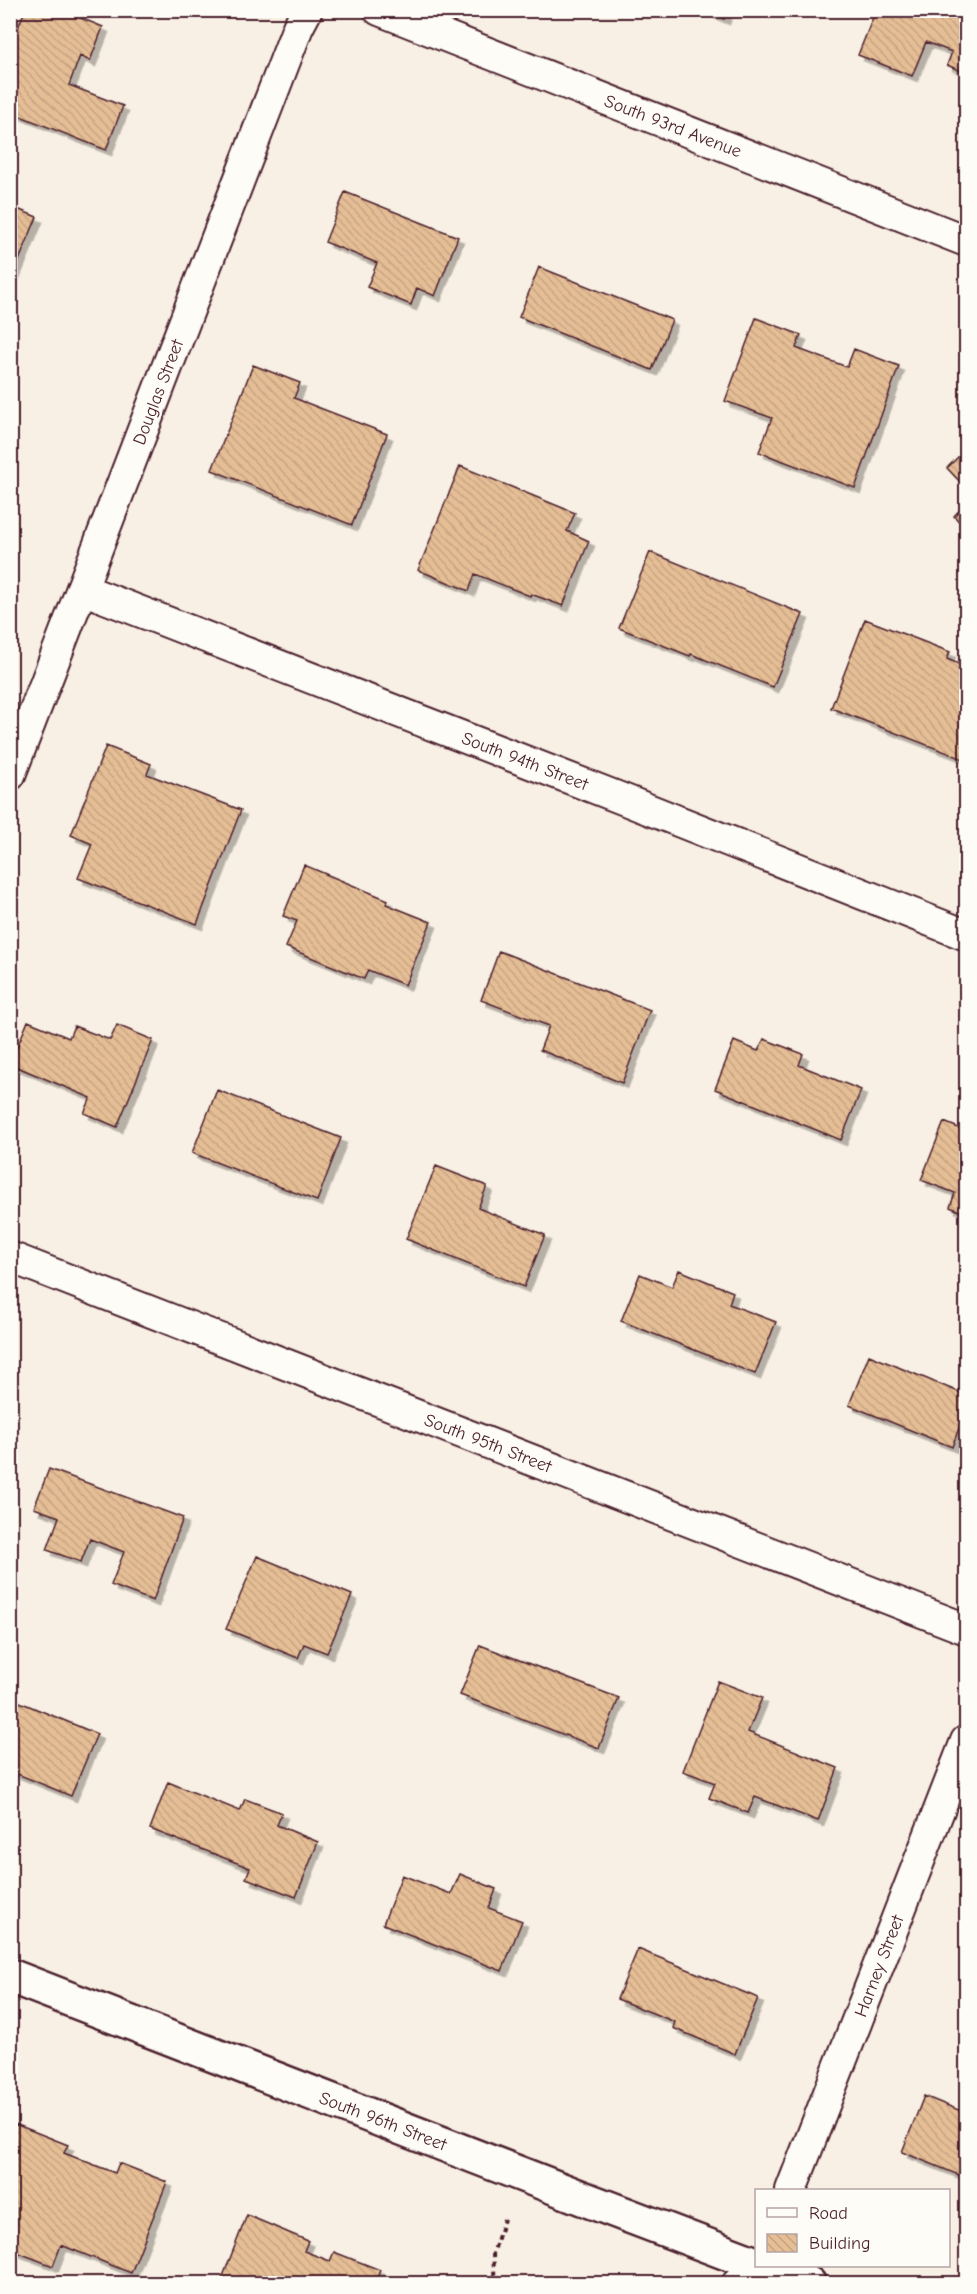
<svg xmlns="http://www.w3.org/2000/svg" width="977" height="2294" viewBox="0 0 977 2294" font-family="'Comic Neue',sans-serif">
  <style>
    .building { fill: url(#building-back-hatch); stroke: #4a1f2b; stroke-width: 1.5; filter: url(#shadow) }
    .lines { fill: none; stroke-linecap: round; stroke-linejoin: round }
    .street-casing { stroke: #4a1f2b; stroke-width: 34 }
    .secondary-casing { stroke: #4a1f2b; stroke-width: 38 }
    .path { stroke: #4a1f2b; stroke-width: 4; stroke-dasharray: 4.5 4.5; stroke-linecap: butt }
    .street { stroke: #fdfcf7; stroke-width: 30 }
    .secondary { stroke: #fdfcf7; stroke-width: 33 }
    .labels { text-anchor: middle; stroke-width: 4.5; stroke-linejoin: round; paint-order: stroke }
    .street-label { font-size: 18px; fill: #4a1f2b; stroke: #fdfcf7 }
  </style>
  <defs>
    <pattern id="building-back-hatch" width="6" height="6" patternUnits="userSpaceOnUse" patternTransform="scale(1.5)"><rect width="6" height="6" fill="#e5be96"/><path d="M-1 5l2 2M0 0l6 6M5-1l2 2" fill="none" stroke="#c6a381"/></pattern>
    <filter id="shadow"><feDropShadow dx="5.5" dy="5.5" stdDeviation="0" flood-color="#0004"/></filter>
  </defs>
  <rect width="100%" height="100%" fill="#f8f0e4"/>
  <filter id="ink" filterUnits="userSpaceOnUse"><feTurbulence type="fractalNoise" baseFrequency=".0167" numOctaves="2"/><feDisplacementMap in="SourceGraphic" scale="12" xChannelSelector="R" yChannelSelector="G"/><feConvolveMatrix kernelMatrix="1 2 1 2 8 2 1 2 1" color-interpolation-filters="sRGB"/></filter>
  <g filter="url(#ink)">
    <path class="building" d="M25 10H61L103 27 90 61 80 56 69 85 123 106 106 150 10 112V48Z
      M702 10H727L724 19Z
      M876 10H966V73L947 65 952 52 926 42 912 76 858 55Z
      M345 192 458 237 435 296 417 288 411 305 367 287 377 263 325 242Z
      M10 206 37 217 10 282Z
      M539 267 672 320 652 370 519 317Z
      M756 318 801 335 796 348 847 367 854 349 899 366 855 488 759 452 772 418 725 401Z
      M253 365 300 383 294 398 387 434 352 525 212 470Z
      M966 449V488L947 468Z
      M460 466 575 513 567 531 589 541 563 606 531 594 530 596 475 574 469 591 418 570Z
      M966 503V529L954 516Z
      M650 552 803 614 773 687 691 654 690 656 619 628Z
      M865 619 950 652 947 659 966 667V760L831 708Z
      M106 746 151 764 147 774 241 810 197 924 78 878 92 844 71 835Z
      M304 865 388 900 386 904 431 922 405 985 368 970 364 979 286 947 297 921 283 916Z
      M499 951 650 1010 622 1083 540 1050 549 1026 481 1000Z
      M28 1021 69 1038 74 1026 110 1040 117 1025 153 1040 117 1127 84 1113 91 1098 10 1064Z
      M764 1039 803 1054 799 1065 861 1090 841 1140 715 1089 734 1041 758 1051Z
      M217 1090 341 1138 317 1201 192 1153Z
      M944 1122 966 1131V1214L950 1207 955 1193 921 1180Z
      M436 1166 487 1186 478 1208 545 1235 524 1287 406 1239Z
      M679 1270 733 1292 729 1304 776 1322 755 1374 621 1321 640 1274 672 1287Z
      M869 1355 966 1395V1409L952 1447 849 1405Z
      M49 1469 183 1518 153 1601 111 1585 124 1552 90 1539 81 1562 47 1550 59 1517 34 1508Z
      M257 1556 352 1595 327 1653 304 1644 298 1658 226 1629Z
      M480 1645 619 1698 599 1748 460 1695Z
      M718 1681 762 1698 748 1732 838 1768 818 1821 755 1797 748 1813 709 1798 715 1783 683 1771Z
      M10 1698 97 1734 71 1796 10 1771Z
      M168 1782 240 1811 245 1799 282 1813 277 1825 318 1842 296 1897 246 1878 250 1868 150 1829Z
      M460 1874 496 1889 489 1908 522 1921 502 1971 383 1924 402 1875 451 1894Z
      M638 1949 758 1998 735 2054 673 2028 675 2022 617 1999Z
      M924 2096 966 2113V2178L902 2152Z
      M15 2124 68 2145 64 2153 115 2173 119 2163 167 2182 131 2273 61 2245 53 2266 14 2251 17 2242 10 2239V2137Z
      M247 2215 308 2241 304 2251 330 2261 334 2252 380 2270 375 2284H220Z"/>
    <g class="lines">
      <g class="street-casing">
        <path id="street" d="M379 10 966 241
          M82 589 620 798 966 935
          M10 775 298 27 307 10
          M10 1257 966 1629
          M791 2190 966 1741
          M737 2284 762 2266"/>
      </g>
      <g class="secondary-casing">
        <path id="secondary" d="M10 1976 590 2201 756 2264
          M761 2266 809 2284"/>
      </g>
      <path class="path" d="M495 2284 493 2254 504 2219"/>
      <use href="#street" class="street"/>
      <use href="#secondary" class="secondary"/>
    </g>
  </g>
  <g class="labels">
    <g class="street-label">
      <text transform="translate(673 126) rotate(21)" y="6">South 93rd Avenue</text>
      <text transform="translate(158 392) rotate(-69)" y="6">Douglas Street</text>
      <text transform="translate(525 761) rotate(21)" y="6">South 94th Street</text>
      <text transform="translate(488 1443) rotate(21)" y="6">South 95th Street</text>
      <text transform="translate(879 1966) rotate(-69)" y="6">Harney Street</text>
      <text transform="translate(383 2121) rotate(21)" y="6">South 96th Street</text>
    </g>
  </g>
  <rect width="977" height="2294" fill="none" stroke="#fdfcf7" stroke-width="36"/>
  <rect x="18" y="18" width="941" height="2258" fill="none" stroke="#4a1f2b" stroke-width="2" filter="url(#ink)"/>
  <rect x="755" y="2189" width="195" height="78" fill="#fdfcf7" stroke="#b5a4a5" stroke-width="1.5"/>
  <rect x="767" y="2208" width="30" height="9" fill="#fdfcf7" stroke="#b5a4a5" stroke-width="1.5"/>
  <text x="809" y="2219" font-size="18" fill="#4a1f2b">Road</text>
  <rect x="767" y="2234" width="30" height="18" fill="url(#building-back-hatch)" stroke="#b5a4a5" stroke-width="1.5"/>
  <text x="809" y="2249" font-size="18" fill="#4a1f2b">Building</text>
</svg>
